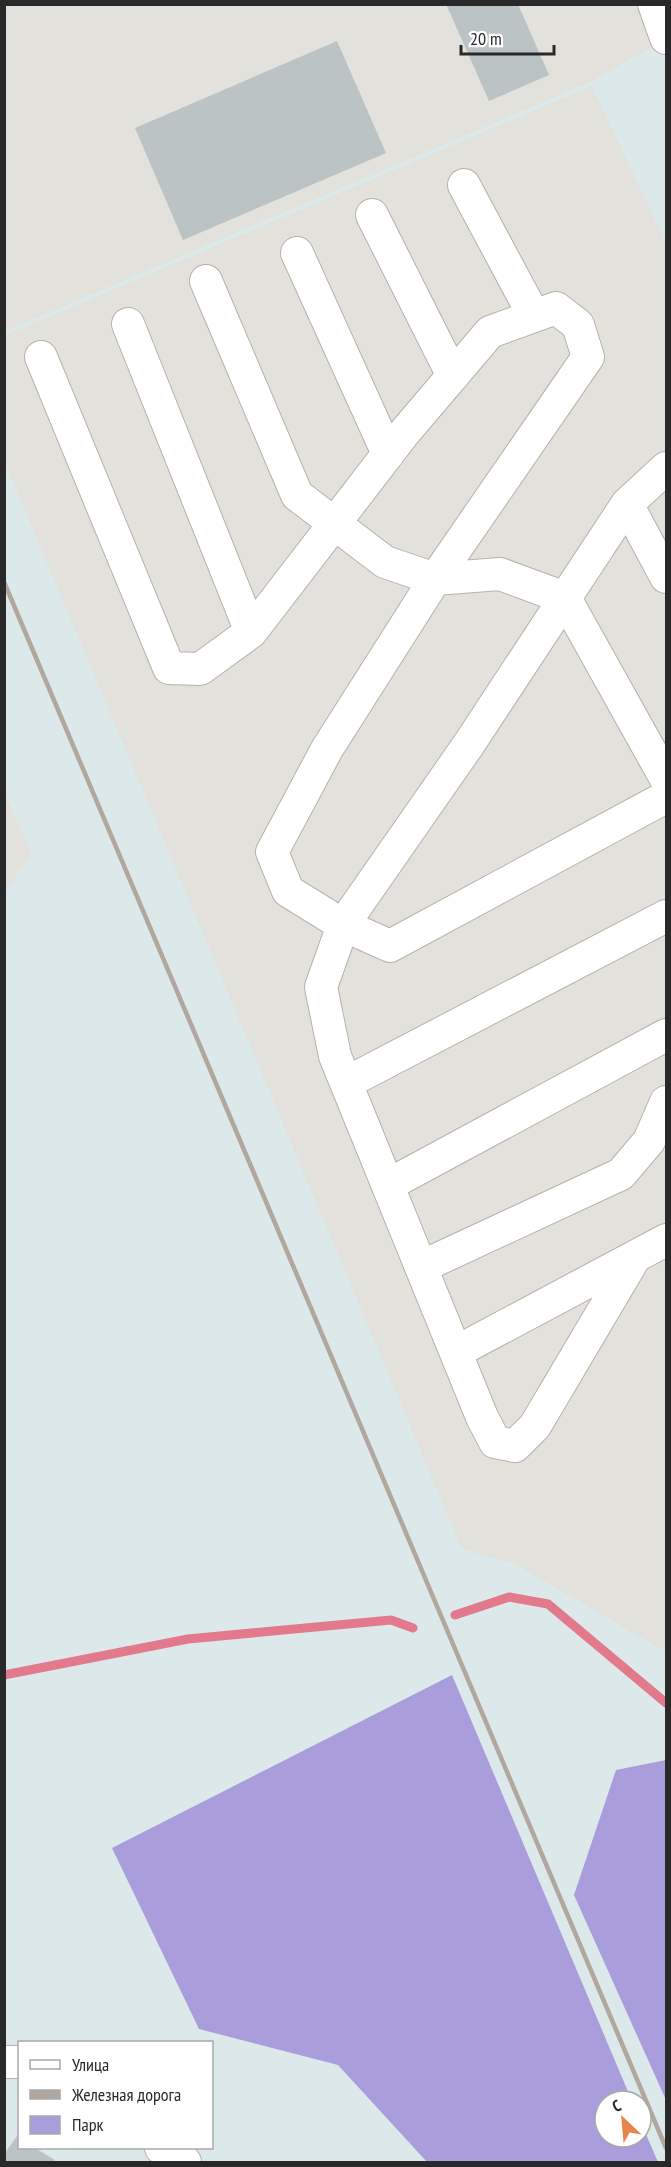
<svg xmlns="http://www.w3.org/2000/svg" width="671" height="2167" viewBox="0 0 671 2167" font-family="'PT Sans Narrow',sans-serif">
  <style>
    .industrial { fill: #e3e1dc }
    .green { fill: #aa9ddb }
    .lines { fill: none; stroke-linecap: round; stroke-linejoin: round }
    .stream { stroke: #e2798c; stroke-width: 9 }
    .building { fill: #bbc3c5 }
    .minor-casing { stroke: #b8b1ac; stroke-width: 34 }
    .minor { stroke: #fff; stroke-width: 32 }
    .rail { stroke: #b1a79f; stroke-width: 4.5 }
  </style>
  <rect width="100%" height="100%" fill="#dce8ea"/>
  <path class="industrial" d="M5 5H666V39L592 81 5 331Z
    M592 86 666 243V1652L515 1564 462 1549 5 463 4 336Z
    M4 792 31 853 5 893H4Z"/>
  <path class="green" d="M452 1675 632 2101H605V2137H641V2123L658 2162H427L338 2065 199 2029 112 1848Z
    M666 1760V2100L574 1895 616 1770Z"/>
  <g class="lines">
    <path class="stream" d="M455 1615 509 1597 548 1604 666 1703
      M4 1675 188 1639 391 1620 413 1628"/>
  </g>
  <path class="building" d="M446 4H518L549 75 489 101Z
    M337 41 386 153 183 240 135 128Z
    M17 2136 20 2137V2148H35L55 2160 53 2162H4V2154Z"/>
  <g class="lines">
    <g class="minor-casing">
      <path id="minor" d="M654 4 666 38
        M464 185 534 316
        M372 215 453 376
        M297 253 388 454
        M206 281 297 495 385 562 435 579 500 574 565 598 666 779
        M128 324 251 632
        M41 357 169 668 200 669 251 632 404 433 490 332 556 308 578 325 588 357 435 579 327 749 272 852 288 891 343 925 390 946 666 797
        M627 504 666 577
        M346 1083 666 916
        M388 1185 666 1035
        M635 1257 535 1426 515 1446 495 1442 482 1417 335 1056 321 987 343 925 469 744 627 504 666 468
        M421 1267 621 1174 649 1141 666 1102
        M456 1352 666 1240
        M4 2062H20
        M161 2148 185 2162"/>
    </g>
    <use href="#minor" class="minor"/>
    <path class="rail" d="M4 582 666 2148"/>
  </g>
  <rect width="671" height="2167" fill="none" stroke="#292929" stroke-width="12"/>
  <rect x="18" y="2041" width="195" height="108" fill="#ffffff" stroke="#a9a9a9" stroke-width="1.5"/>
  <rect x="30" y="2060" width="30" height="9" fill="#ffffff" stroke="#a9a9a9" stroke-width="1.5"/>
  <text x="72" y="2071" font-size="18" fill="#292929">Улица</text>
  <rect x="30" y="2090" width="30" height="9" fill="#b1a79f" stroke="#a9a9a9" stroke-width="1.5"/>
  <text x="72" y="2101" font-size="18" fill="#292929">Железная дорога</text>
  <rect x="30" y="2116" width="30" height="18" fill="#aa9ddb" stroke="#a9a9a9" stroke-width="1.5"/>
  <text x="72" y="2131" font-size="18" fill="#292929">Парк</text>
  <g transform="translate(623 2119) rotate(334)"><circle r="28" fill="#ffffff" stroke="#a9a9a9" stroke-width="1.5"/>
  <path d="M0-4.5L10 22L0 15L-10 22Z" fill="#e7844b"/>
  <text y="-9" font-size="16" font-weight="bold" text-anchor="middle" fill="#292929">С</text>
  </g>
  <path d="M461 45v9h93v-9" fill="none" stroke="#292929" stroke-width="3"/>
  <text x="470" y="45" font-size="18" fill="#292929" stroke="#ffffff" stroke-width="4.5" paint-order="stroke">20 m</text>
</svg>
